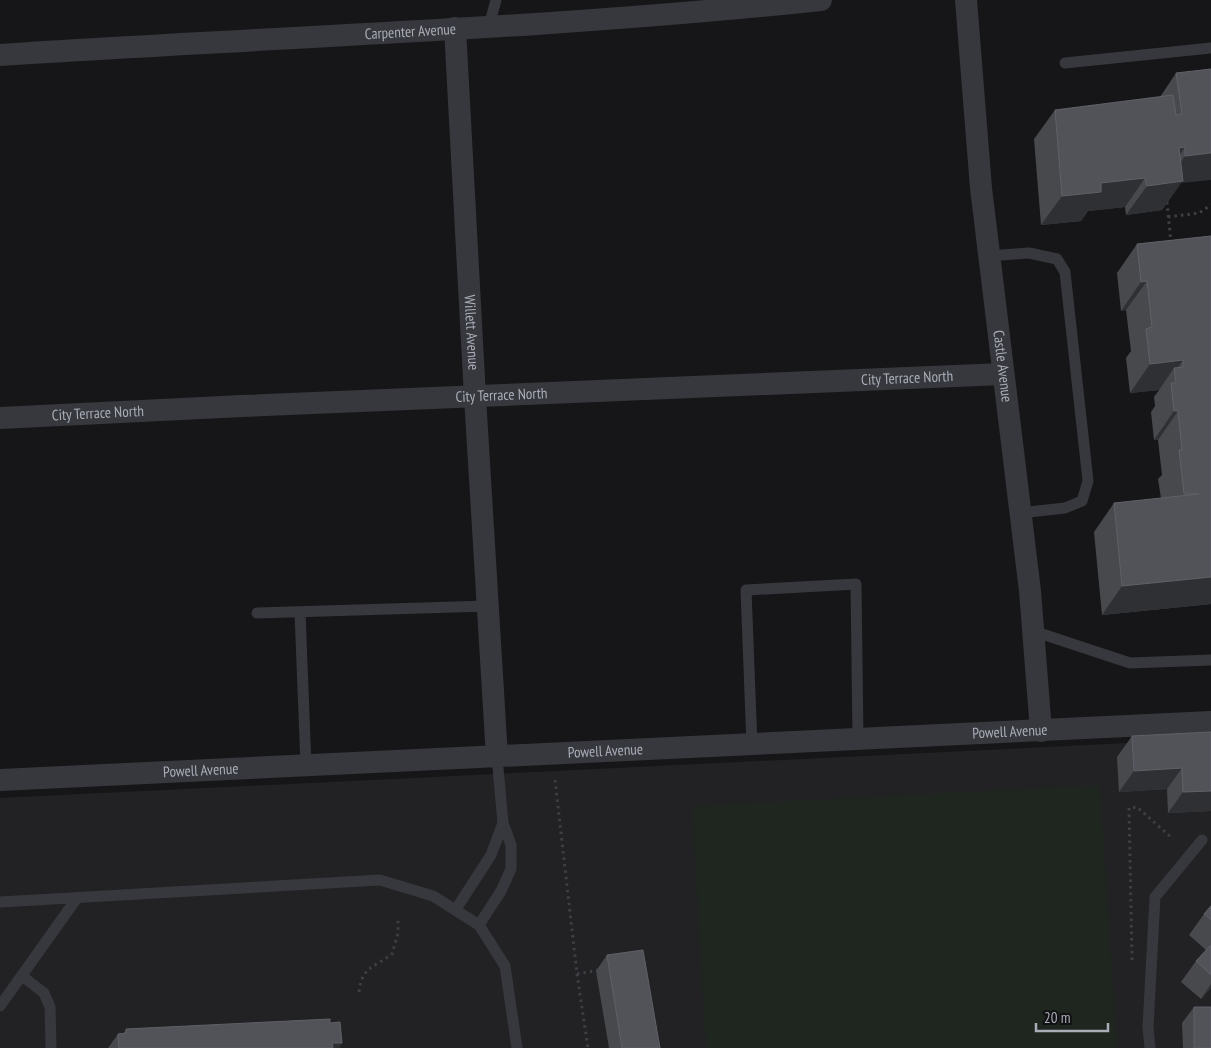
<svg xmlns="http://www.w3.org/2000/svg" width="1211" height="1048" viewBox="0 0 1211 1048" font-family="'PT Sans Narrow',sans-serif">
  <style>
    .built { fill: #222225 }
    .green { fill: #1e261f }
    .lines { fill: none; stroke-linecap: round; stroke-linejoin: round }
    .path { stroke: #3d3f44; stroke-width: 3; stroke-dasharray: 2.5 4; stroke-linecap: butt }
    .lane { stroke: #37383d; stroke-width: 11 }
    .street { stroke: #37383d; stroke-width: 22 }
    .wall { fill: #47494d }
    .shaded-wall { fill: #2f3033 }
    .building { fill: #525359; stroke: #5f6168 }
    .labels { text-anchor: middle; stroke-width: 4; stroke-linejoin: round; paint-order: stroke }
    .street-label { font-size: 15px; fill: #a8adb8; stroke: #111113 }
  </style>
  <rect width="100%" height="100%" fill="#161618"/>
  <path class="built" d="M1211 739V1048H0V798Z"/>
  <path class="green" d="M1100 785 1117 1048H706L692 806Z"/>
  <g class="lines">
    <path class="path" d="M1167 202 1171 243
      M1168 217 1199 213 1211 205
      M555 780 577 974 588 1048
      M1132 960 1129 808 1137 807 1173 839
      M577 974 599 970
      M359 992C362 967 373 968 392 954L398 933V919"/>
    <path class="lane" d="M489 26 496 0
      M1065 63 1211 48
      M989 256 1029 253 1057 259 1065 272 1088 481 1082 501 1065 508 1020 513
      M300 612 306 766
      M257 613 488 606
      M1033 631 1130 663 1211 660
      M752 745 746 590 856 584 858 740
      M0 902 380 880 433 896 479 925 505 966 517 1048
      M456 909 491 855 503 823
      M479 925 501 891 511 869V845L503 823 497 757
      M22 976 44 993 50 1007 51 1048
      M0 1006 77 898
      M1150 1048 1148 1027 1155 897 1202 840"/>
    <g class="street">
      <path id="s1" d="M966 0 981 188 1030 591 1041 731"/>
      <path id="s2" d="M455 28 475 397 497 757"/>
      <path id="s3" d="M0 55C273 37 548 29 821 0"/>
      <path id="s4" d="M0 418 242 406 1003 374"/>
      <path id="s5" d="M0 780 1211 722"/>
    </g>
  </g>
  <path class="wall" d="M1211 69 1181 183 1162 210 1126 215 1125 207 1088 211 1081 221 1041 225 1034 139 1055 110 1160 97 1176 73Z
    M1211 236V604L1102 615 1094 532 1114 503 1161 498 1158 479 1162 475 1158 440H1154L1151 412 1155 406 1154 397 1159 390 1130 393 1126 358 1131 351 1126 310 1121 311 1117 273 1137 244Z
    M1211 732V811L1168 813 1167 789 1119 792 1117 757 1132 736Z
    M1211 906V988L1201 999 1181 982 1196 961 1206 950 1189 935 1204 914Z
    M607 955 660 1048H609L596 971Z
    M1194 1007 1211 1048H1183L1182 1023Z
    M330 1023 342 1043 339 1048H108L118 1034 124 1033 126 1029Z"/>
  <path class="shaded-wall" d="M1185 147 1165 176 1179 148Z
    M1211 153V180L1181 183 1162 210 1126 215 1147 186 1166 183 1185 156Z
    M1145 178 1125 207 1088 211 1081 221 1041 225 1062 196 1101 183Z
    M1147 281 1126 310 1121 311 1141 282Z
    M1183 360 1175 372 1174 368 1159 390 1130 393 1150 364Z
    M1174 411H1178L1158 440H1154Z
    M1211 577V604L1102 615 1122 586Z
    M1182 768 1167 789 1119 792 1134 771Z
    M1211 791V811L1168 813 1183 792Z
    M1211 984V988L1201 999Z
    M332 1043H342L339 1048H329Z"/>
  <path class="building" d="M1211 69V153L1185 156V147L1179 148 1183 181 1147 186 1145 178 1101 183V192L1062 196 1055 110 1173 95 1176 115 1182 114 1176 73Z
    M1211 236V577L1122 586 1114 503 1199 494H1184L1179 450H1182L1178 411H1174L1171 383H1176L1174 368 1183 367V360L1150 364 1146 329 1152 327 1147 281 1141 282 1137 244Z
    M1211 732V791L1183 792 1182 768 1134 771 1132 736Z
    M1211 906V920L1204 914Z
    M1211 945V975L1196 961Z
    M643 950 660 1048H622L607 955Z
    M1194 1007H1211V1048H1194Z
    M330 1019V1023L340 1022 342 1043H332L333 1048H119L118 1034 126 1033V1029Z"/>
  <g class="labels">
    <g class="street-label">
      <text dy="5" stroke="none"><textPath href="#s3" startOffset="411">Carpenter Avenue</textPath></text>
      <text dy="5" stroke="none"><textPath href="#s2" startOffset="305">Willett Avenue</textPath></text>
      <text dy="5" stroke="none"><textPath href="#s1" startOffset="368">Castle Avenue</textPath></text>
      <text dy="5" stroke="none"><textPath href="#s4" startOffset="908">City Terrace North</textPath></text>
      <text dy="5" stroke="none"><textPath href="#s4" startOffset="502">City Terrace North</textPath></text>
      <text dy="5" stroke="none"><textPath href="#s4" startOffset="98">City Terrace North</textPath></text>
      <text dy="5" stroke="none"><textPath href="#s5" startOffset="1011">Powell Avenue</textPath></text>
      <text dy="5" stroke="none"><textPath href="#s5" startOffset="606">Powell Avenue</textPath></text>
      <text dy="5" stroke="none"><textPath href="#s5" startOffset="201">Powell Avenue</textPath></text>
    </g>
  </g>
  <path d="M1036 1023v8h72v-8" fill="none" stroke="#a8adb8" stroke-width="2.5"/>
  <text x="1044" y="1023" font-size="15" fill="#a8adb8" stroke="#111113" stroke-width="4" paint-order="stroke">20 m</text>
</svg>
